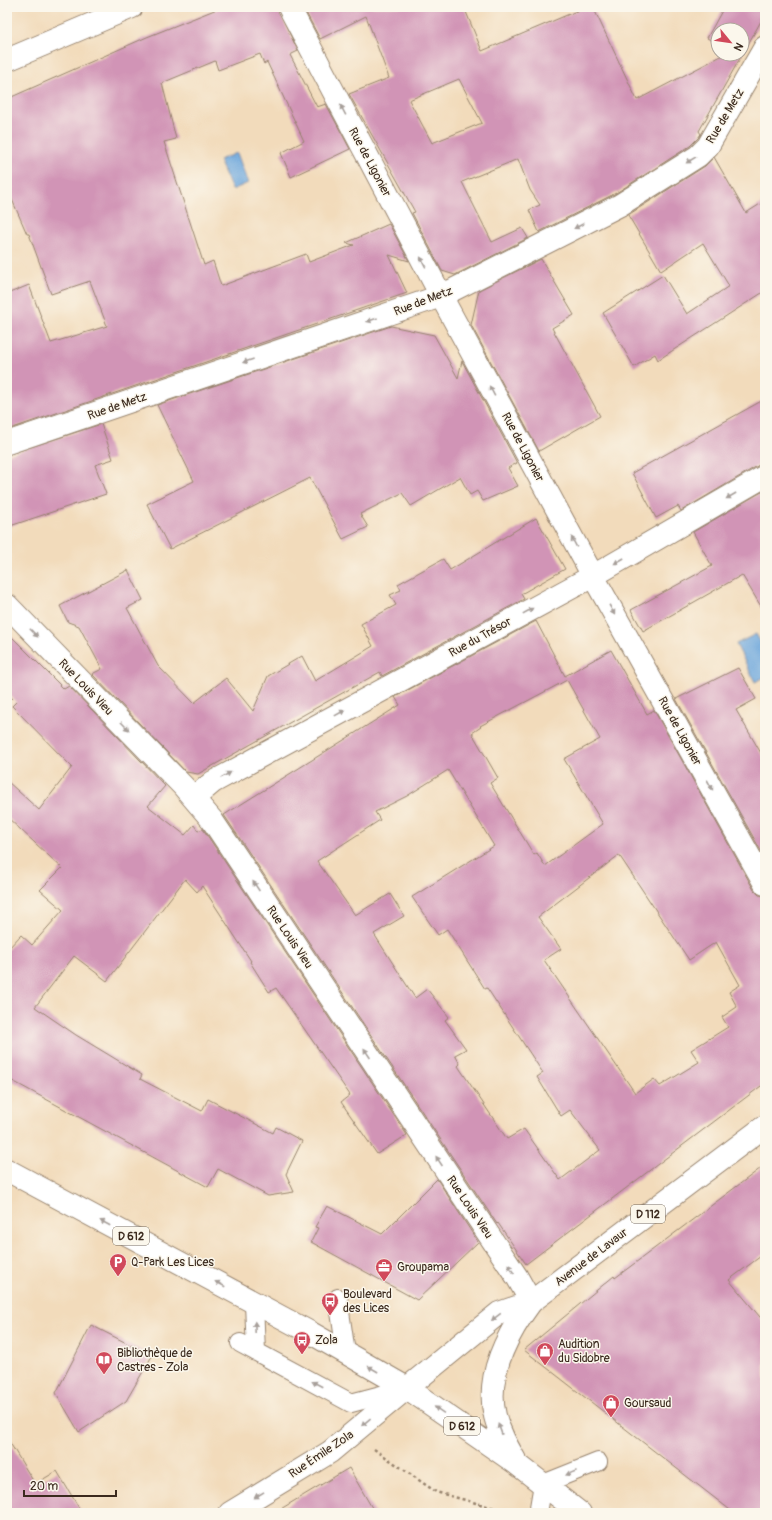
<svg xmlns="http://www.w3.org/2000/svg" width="772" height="1520" viewBox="0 0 772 1520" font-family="Pangolin,sans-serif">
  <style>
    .water { fill: #6ba5db; stroke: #53687c }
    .building { fill: #d194b6; fill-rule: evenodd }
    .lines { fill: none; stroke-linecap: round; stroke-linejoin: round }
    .lane-casing { stroke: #96826c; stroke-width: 20 }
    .street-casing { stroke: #96826c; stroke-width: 24 }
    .secondary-casing { stroke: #96826c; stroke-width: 24 }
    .primary-casing { stroke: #96826c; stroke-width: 24 }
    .path { stroke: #96826c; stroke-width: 2.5; stroke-dasharray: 3 3; stroke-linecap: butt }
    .lane { stroke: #fff; stroke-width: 18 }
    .street { stroke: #fff; stroke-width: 22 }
    .secondary { stroke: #fff; stroke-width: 22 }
    .primary { stroke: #fff; stroke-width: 22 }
    .oneway { fill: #a79f9a }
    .labels { text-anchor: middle; stroke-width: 3; stroke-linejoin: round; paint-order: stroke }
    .shield { fill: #fbf7ec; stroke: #75685c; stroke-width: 1 }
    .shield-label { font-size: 11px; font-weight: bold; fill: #3b2a1e }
    .street-label { font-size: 12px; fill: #3b2a1e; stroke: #fbf7ec }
    .poi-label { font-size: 12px; fill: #3b2a1e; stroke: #fbf7ec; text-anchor: start }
  </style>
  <rect width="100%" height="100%" fill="#fbf7ec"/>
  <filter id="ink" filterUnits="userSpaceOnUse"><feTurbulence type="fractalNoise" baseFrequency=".025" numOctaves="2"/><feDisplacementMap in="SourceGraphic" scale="8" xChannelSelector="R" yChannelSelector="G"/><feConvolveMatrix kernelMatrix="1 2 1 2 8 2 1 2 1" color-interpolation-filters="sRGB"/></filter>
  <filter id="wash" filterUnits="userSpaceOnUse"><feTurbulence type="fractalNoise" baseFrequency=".012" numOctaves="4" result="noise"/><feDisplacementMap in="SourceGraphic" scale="16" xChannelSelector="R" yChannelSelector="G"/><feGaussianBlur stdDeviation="0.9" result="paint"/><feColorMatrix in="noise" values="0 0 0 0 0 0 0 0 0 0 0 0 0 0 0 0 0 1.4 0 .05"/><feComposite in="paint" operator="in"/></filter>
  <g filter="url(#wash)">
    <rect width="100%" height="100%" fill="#f2dbbb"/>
    <path class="water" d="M237 153 248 183 232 190 219 160Z
      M756 634 765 650V677L755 682 736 644Z"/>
    <g id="blocks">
      <path class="building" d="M222 7H277L298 51 290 55 317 107 326 104 350 149 291 177 281 153 304 141 267 62 264 64 260 54 218 70 215 61 162 83 176 139 164 142 204 265 213 261 221 286 306 254 309 262 354 245 346 243 389 224 409 261 389 255 407 293 7 430V294L29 285 51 343 107 326 90 281 51 294 29 234H27L7 188V99L147 37Z
        M303 7H464L482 51 586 7H593L637 100 725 54H742V30H718V44L707 38 724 7H765V14L699 131 701 134 698 138 690 146 616 193 539 232 529 210 540 205 530 190 518 159 462 182 492 242 522 228 528 238 455 275 442 271 412 213 415 212 349 94 389 78 366 16 320 39ZM459 79 482 123 432 143 409 100Z
        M714 157 746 213 765 201V291L658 360 655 354 634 367 603 313 663 275 687 314 729 286 703 243 661 271 628 215 705 166Z
        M541 259 574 315 552 328 600 416 539 451 471 325 479 290Z
        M391 326 434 335 458 378 462 361 517 463 508 468 518 486 483 501 477 491 470 495 460 477 411 506 402 493 360 514 368 527 343 539 310 478 170 549 147 504 194 481 157 405Z
        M765 399V464L759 465 681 511 678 506 656 518 632 473Z
        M101 424 113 459 95 465 106 494 7 527V455Z
        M765 490V613L742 575 643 631 631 610 712 566 693 532Z
        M536 518 565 569 521 594 524 599 382 676 380 672 198 774 186 772 92 674 102 669 79 626 68 622 60 606 128 570 143 600 127 608 158 666 194 703 226 678 253 711 268 676 302 656 315 681 373 646 361 624 396 605 390 595 401 590 398 584 443 559 450 570Z
        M536 621 565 676 611 650 647 714 654 710 754 890 759 895 765 896V1083L526 1264 498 1223 497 1224 224 815 400 705 395 697ZM567 680 600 739 564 759 603 824 545 866 537 853 534 855 490 783 498 778 472 733 481 727 480 726ZM448 770 494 846 412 897 438 935 447 929 485 989 487 988 543 1073 537 1077 561 1116 570 1110 600 1150 560 1180 524 1129 507 1139 458 1066 460 1064 455 1055 466 1049 445 1020 449 1017 427 989 415 998 374 934 404 916 390 894 355 915 317 861 380 820 375 812 407 796ZM619 855 689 960 716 942 740 985 729 992 737 1007 722 1017 728 1027 691 1050 699 1062 660 1086 654 1079 635 1093 544 960 561 949 538 917Z
        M7 632 64 689 69 686 165 786 148 806 185 835 194 825 198 831 203 829 407 1135 377 1154 341 1102 350 1095 276 988 269 992 250 962 251 961 202 886 197 892 185 879 107 981 74 956 35 1007 76 1035 142 1075 140 1079 202 1111 208 1099 273 1133 276 1127 302 1141 286 1174 294 1192 268 1196 218 1169 208 1187 7 1078V950L21 935 32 945 63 910 40 890 62 868 7 817V781L39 810 72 767 12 706 16 702 7 693Z
        M738 668 756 699 736 710 765 760V858L676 699Z
        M765 1165V1253L729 1280 765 1323V1513H734L524 1350 614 1276 615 1278 663 1242Z
        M437 1179 478 1242 417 1300 311 1242 318 1228 315 1227 327 1206 382 1234Z
        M91 1325 152 1356 126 1401 79 1432 56 1393Z
        M7 1438 35 1484 57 1471 82 1513H7Z
        M349 1468 375 1513H274Z"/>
    </g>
  </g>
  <g filter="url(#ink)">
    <use href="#blocks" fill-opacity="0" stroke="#96826c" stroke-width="1"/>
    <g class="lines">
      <g class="lane-casing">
        <path id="lane" d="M338 1298 346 1353
          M254 1303 256 1352
          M240 1343 351 1403 404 1389
          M538 1513 543 1484 598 1462"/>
      </g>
      <g class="street-casing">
        <path id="street" d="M289 7 447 307 593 576 765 884
          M7 443 441 296 620 205 698 156 708 146 765 47
          M7 605 183 786 212 820 517 1277 531 1302
          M194 798 213 782 593 576 765 476
          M230 1513 330 1452 407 1388"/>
      </g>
      <g class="secondary-casing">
        <path id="secondary" d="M7 60 132 7"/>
      </g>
      <g class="primary-casing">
        <path id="primary" d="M7 1170 311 1333 407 1388 517 1464 580 1513
          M407 1388 499 1313 531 1302
          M515 1460C507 1446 499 1432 495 1416 485 1375 508 1333 531 1302L765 1126"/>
      </g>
      <path class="path" d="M374 1449 436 1492 498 1509 503 1513"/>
      <use href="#lane" class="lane"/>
      <use href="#street" class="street"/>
      <use href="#secondary" class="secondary"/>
      <use href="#primary" class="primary"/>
    </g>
    <defs><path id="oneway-solid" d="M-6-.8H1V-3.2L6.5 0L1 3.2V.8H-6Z"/></defs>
    <g class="oneway">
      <use href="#oneway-solid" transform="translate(343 110) rotate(-118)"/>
      <use href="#oneway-solid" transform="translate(691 160) rotate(148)"/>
      <use href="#oneway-solid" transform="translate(579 226) rotate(153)"/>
      <use href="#oneway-solid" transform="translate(423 262) rotate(-118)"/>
      <use href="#oneway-solid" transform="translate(372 320) rotate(161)"/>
      <use href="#oneway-solid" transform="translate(248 361) rotate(161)"/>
      <use href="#oneway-solid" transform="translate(492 391) rotate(-118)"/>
      <use href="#oneway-solid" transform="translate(731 496) rotate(150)"/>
      <use href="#oneway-solid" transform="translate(574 542) rotate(-118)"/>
      <use href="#oneway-solid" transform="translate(619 561) rotate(150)"/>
      <use href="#oneway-solid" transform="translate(612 610) rotate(61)"/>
      <use href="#oneway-solid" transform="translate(528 611) rotate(-29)"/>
      <use href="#oneway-solid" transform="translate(34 633) rotate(46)"/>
      <use href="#oneway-solid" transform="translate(340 713) rotate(-29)"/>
      <use href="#oneway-solid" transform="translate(125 726) rotate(46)"/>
      <use href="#oneway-solid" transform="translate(226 775) rotate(-29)"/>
      <use href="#oneway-solid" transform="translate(710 785) rotate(61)"/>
      <use href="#oneway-solid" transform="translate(256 886) rotate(-124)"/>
      <use href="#oneway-solid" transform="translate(367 1053) rotate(-124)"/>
      <use href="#oneway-solid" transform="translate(439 1161) rotate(-124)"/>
      <use href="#oneway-solid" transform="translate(105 1223) rotate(-152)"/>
      <use href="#oneway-solid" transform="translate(511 1269) rotate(-124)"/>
      <use href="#oneway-solid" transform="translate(220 1284) rotate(-152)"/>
      <use href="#oneway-solid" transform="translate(496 1317) rotate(143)"/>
      <use href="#oneway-solid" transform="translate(255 1327) rotate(-92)"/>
      <use href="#oneway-solid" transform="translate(373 1369) rotate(-150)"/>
      <use href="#oneway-solid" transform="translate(317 1384) rotate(-152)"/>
      <use href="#oneway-solid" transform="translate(439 1410) rotate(-146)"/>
      <use href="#oneway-solid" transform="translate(366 1422) rotate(140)"/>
      <use href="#oneway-solid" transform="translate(500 1429) rotate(-110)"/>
      <use href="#oneway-solid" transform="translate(571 1473) rotate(158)"/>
      <use href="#oneway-solid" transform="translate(259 1495) rotate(148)"/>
    </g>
  </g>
  <defs>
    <g id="parking-pin" transform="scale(0.9)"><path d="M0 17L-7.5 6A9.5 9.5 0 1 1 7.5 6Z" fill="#d1495b" stroke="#fbf7ec"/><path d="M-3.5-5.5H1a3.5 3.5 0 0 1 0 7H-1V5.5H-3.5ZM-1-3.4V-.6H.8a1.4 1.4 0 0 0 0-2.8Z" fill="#fff"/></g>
    <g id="office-pin" transform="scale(0.9)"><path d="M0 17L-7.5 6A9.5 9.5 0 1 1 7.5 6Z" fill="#d1495b" stroke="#fbf7ec"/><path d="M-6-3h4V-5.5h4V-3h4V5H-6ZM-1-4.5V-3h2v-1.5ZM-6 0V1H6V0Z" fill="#fff"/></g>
    <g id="bus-pin" transform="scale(0.9)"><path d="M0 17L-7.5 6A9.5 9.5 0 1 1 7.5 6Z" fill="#d1495b" stroke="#fbf7ec"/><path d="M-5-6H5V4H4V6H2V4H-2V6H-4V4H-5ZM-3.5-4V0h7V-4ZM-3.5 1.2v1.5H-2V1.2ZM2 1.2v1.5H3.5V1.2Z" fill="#fff"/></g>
    <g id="shop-pin" transform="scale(0.9)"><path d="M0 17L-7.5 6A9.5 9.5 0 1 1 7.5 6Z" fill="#d1495b" stroke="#fbf7ec"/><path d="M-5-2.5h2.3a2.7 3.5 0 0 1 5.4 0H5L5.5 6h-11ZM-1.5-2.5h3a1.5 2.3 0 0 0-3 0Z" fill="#fff"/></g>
    <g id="library-pin" transform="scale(0.9)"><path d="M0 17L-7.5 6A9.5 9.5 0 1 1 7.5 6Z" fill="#d1495b" stroke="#fbf7ec"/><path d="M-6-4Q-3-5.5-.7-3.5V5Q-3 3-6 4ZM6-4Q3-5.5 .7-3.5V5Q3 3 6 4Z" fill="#fff"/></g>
  </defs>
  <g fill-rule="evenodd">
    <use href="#parking-pin" x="118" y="1262"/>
    <use href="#office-pin" x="384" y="1267"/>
    <use href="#bus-pin" x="330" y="1301"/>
    <use href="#bus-pin" x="302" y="1340"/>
    <use href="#shop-pin" x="545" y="1351"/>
    <use href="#library-pin" x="104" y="1360"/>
    <use href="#shop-pin" x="611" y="1403"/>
  </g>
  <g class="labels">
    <g class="shield">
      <rect x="631" y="1205" width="34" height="18" rx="3"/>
      <rect x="113" y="1227" width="36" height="18" rx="3"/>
      <rect x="444" y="1417" width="36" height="18" rx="3"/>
    </g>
    <g class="shield-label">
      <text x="648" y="1218">D 112</text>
      <text x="131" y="1240">D 612</text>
      <text x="462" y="1430">D 612</text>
    </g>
    <g class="street-label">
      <text transform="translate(725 116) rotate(-59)" y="4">Rue de Metz</text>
      <text transform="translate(370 162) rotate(62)" y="4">Rue de Ligonier</text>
      <text transform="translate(423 301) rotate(-21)" y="4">Rue de Metz</text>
      <text transform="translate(117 406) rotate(-19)" y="4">Rue de Metz</text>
      <text transform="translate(523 447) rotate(62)" y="4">Rue de Ligonier</text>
      <text transform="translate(480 637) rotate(-29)" y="4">Rue du Trésor</text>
      <text transform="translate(86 687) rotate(46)" y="4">Rue Louis Vieu</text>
      <text transform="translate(680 731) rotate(61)" y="4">Rue de Ligonier</text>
      <text transform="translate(290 937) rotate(56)" y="4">Rue Louis Vieu</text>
      <text transform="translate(470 1207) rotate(56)" y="4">Rue Louis Vieu</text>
      <text transform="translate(591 1257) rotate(-37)" y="4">Avenue de Lavaur</text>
      <text transform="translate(321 1454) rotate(-34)" y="4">Rue Émile Zola</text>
    </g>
    <g class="poi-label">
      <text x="131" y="1266">Q-Park Les Lices</text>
      <text x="397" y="1271">Groupama</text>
      <text x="343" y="1298">Boulevard<tspan x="343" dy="14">des Lices</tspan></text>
      <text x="315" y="1344">Zola</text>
      <text x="558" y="1348">Audition<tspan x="558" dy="14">du Sidobre</tspan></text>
      <text x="117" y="1357">Bibliothèque de<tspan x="117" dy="14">Castres - Zola</tspan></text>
      <text x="624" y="1407">Goursaud</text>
    </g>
  </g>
  <rect width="772" height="1520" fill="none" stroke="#fbf7ec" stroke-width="24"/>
  <g transform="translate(730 42) rotate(119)"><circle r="19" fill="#fbf7ec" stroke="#aea59a"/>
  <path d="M0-3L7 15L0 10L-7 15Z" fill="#d1495b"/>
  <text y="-6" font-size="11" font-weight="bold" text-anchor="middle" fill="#3b2a1e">N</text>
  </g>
  <path d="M24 1490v6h92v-6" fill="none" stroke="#3b2a1e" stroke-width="2"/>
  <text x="30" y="1490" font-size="12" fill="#3b2a1e" stroke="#fbf7ec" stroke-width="3" paint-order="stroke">20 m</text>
</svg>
